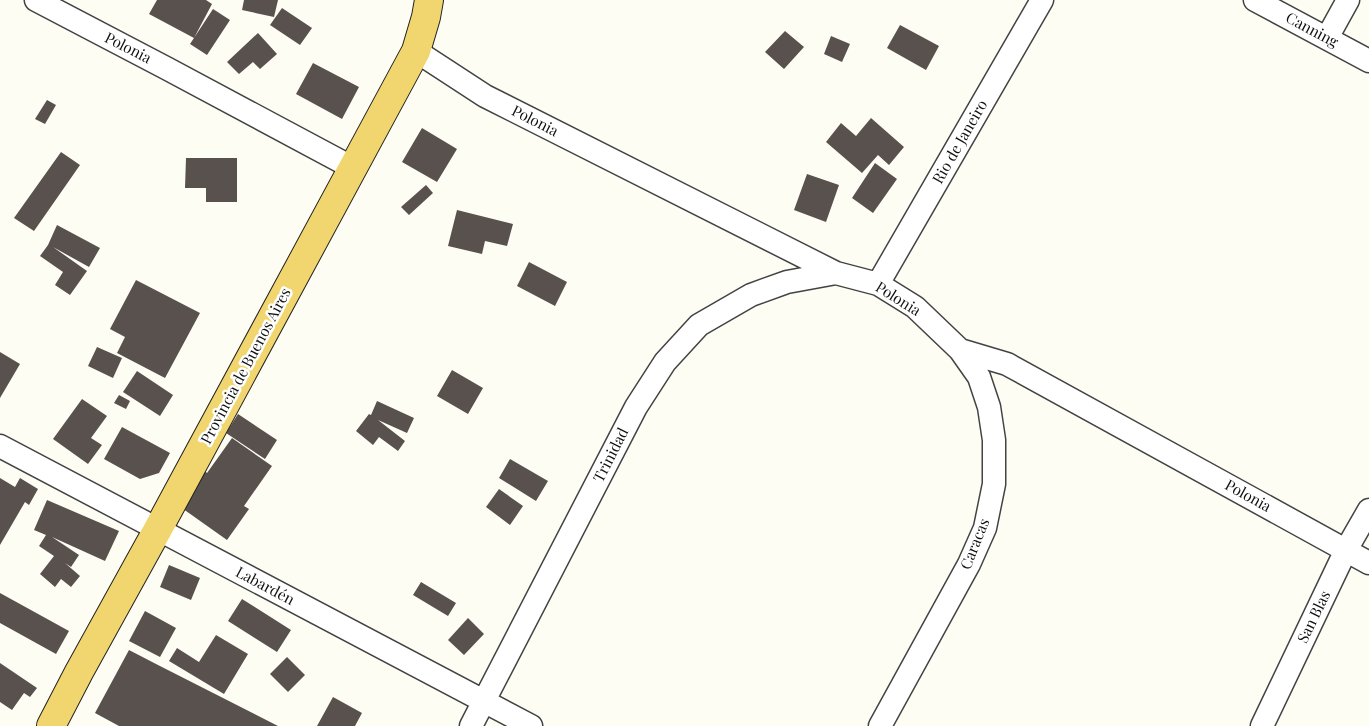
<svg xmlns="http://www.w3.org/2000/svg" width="1369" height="726" viewBox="0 0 1369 726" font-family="'Playfair Display',serif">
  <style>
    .building { fill: #58514d }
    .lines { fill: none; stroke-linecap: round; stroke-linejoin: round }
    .minor-casing { stroke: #434343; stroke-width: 25 }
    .major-casing { stroke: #212121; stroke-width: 30 }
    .minor { stroke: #fff; stroke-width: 22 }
    .major { stroke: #f1d670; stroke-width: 28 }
    .labels { text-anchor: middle; stroke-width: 5; stroke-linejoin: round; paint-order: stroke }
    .street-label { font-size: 15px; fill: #101010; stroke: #fff }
  </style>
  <rect width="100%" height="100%" fill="#fefdf3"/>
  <path class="building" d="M157 0H206L212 4 194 38 149 14Z
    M244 0H278L274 17 242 10Z
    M282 8 312 28 300 45 270 25Z
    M213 9 230 20 207 55 190 44Z
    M900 25 939 46 926 70 887 48Z
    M785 31 804 47 784 69 765 52Z
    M258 33 277 54 260 69 253 62 239 74 227 62Z
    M831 36 850 44 842 62 824 54Z
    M313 63 359 87 342 119 296 94Z
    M47 100 56 105 45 124 35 119Z
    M871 118 904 147 889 165 878 155 862 173 826 142 841 123 856 136Z
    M422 128 457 149 437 182 402 162Z
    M61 152 80 165 34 231 14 218Z
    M186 158H237V202H206V188H185Z
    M875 163 897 179 873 213 852 198Z
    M807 174 839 185 826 222 794 210Z
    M426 185 433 193 409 215 401 207Z
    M457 210 513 224 507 246 485 241 482 254 448 246Z
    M57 225 100 248 89 267 53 247 87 271 70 295 55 285 63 272 40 256 48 245Z
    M529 262 567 282 555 306 517 286Z
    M136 280 200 313 165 378 117 353 125 337 110 329Z
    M97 347 122 358 113 378 88 366Z
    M0 352 20 364 0 398Z
    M452 370 483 388 468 414 437 396Z
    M137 371 173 395 160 416 123 392Z
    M119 395 130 401 126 409 114 403Z
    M82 399 107 416 91 438 102 445 88 464 53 439Z
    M377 401 414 418 407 433 378 420 405 441 398 451 379 437 373 445 356 431 369 414 371 415Z
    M238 414 277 440 265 459 226 433Z
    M122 427 170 453 159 473 140 479 104 459Z
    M232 438 272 466 244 506 249 509 227 540 179 506 204 470 207 473Z
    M510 459 548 481 536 501 499 478Z
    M0 478 15 487 20 478 38 489 29 505 25 502 0 545Z
    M499 489 523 506 510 525 486 507Z
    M47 500 119 531 105 561 52 537 79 555 71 567 65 563 80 576 71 587 61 579 55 587 40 574 54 556 39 546 46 535 34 530Z
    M169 565 200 578 191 600 160 587Z
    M421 582 456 603 448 616 413 595Z
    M0 593 69 631 56 654 0 623Z
    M242 599 291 630 277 652 228 621Z
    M145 611 176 628 160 657 129 641Z
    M468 618 484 634 464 655 448 640Z
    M216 635 248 654 224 694 169 661 177 648 199 662Z
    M129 650 158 665 278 726H119L95 713Z
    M287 657 305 675 288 692 270 674Z
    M0 663 37 688 30 697 24 693 12 710 0 702Z
    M333 697 362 713 355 726H317Z"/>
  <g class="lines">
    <g class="minor-casing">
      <path id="minor" d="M36 0 166 68 353 168
        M1255 0 1369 61
        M1327 38 1348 0
        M416 51 485 96 836 273 878 284 915 307 960 350 1007 364 1369 563
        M878 284 1042 0
        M0 446 531 726
        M471 726 636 407 665 362 699 325 751 295 787 282 836 273
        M880 726 969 564 985 528 994 484V440L989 407 979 377 960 350
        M1262 726 1346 550 1369 510"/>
    </g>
    <g class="major-casing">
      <path id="major" d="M51 726 79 672 158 529 416 51 426 17 429 0"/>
    </g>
    <use href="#minor" class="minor"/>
    <use href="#major" class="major"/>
  </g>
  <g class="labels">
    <g class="street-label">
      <text transform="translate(1312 30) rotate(28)" y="5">Canning</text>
      <text transform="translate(128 48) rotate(27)" y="5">Polonia</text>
      <text transform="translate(535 121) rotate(27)" y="5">Polonia</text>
      <text transform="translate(960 142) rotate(-60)" y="5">Rio de Janeiro</text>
      <text transform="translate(898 299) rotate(32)" y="5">Polonia</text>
      <text transform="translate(246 366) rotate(-62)" y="5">Provincia de Buenos Aires</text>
      <text transform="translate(611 455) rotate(-63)" y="5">Trinidad</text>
      <text transform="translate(1248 496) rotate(29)" y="5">Polonia</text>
      <text transform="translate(975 544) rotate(-68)" y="5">Caracas</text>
      <text transform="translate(265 586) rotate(28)" y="5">Labardén</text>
      <text transform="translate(1314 617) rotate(-64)" y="5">San Blas</text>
    </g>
  </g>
</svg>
